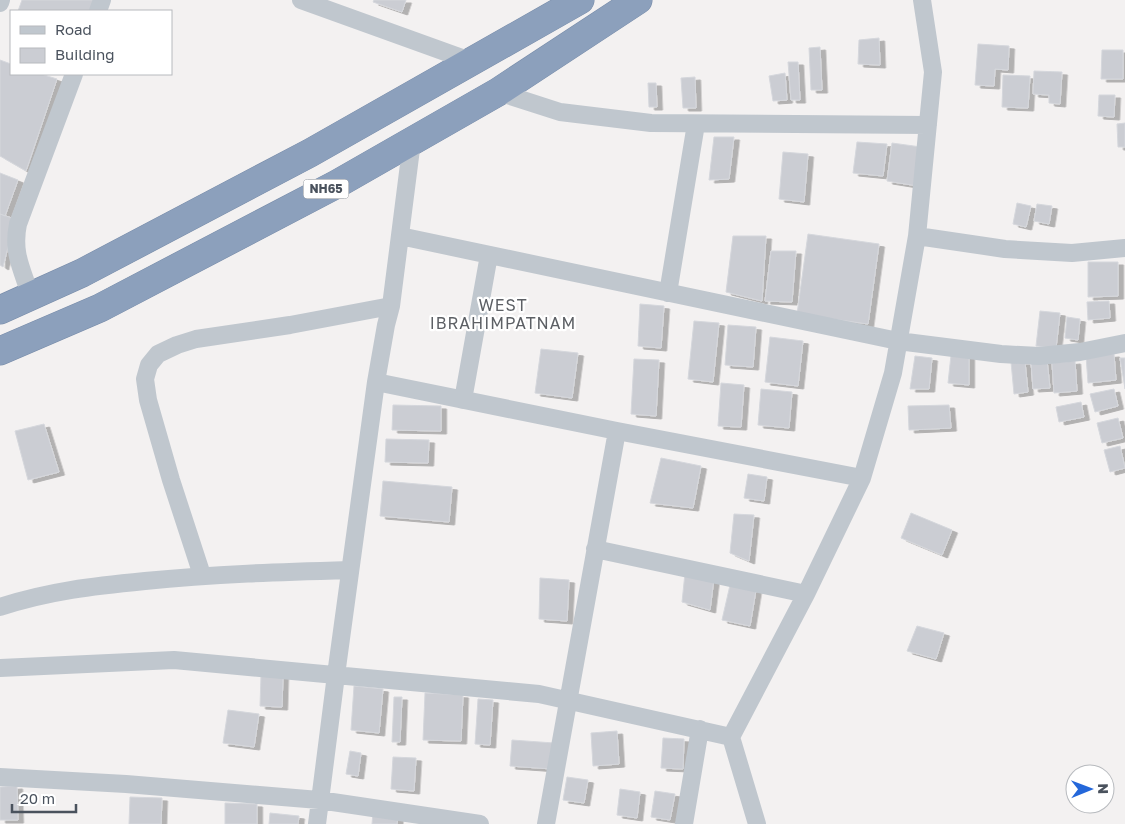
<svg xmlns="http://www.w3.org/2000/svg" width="1125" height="824" viewBox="0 0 1125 824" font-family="'Golos Text',sans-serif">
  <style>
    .building { fill: #cbcdd3; stroke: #d5d7dc; filter: url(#shadow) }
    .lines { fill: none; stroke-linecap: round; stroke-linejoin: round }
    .highway-casing { stroke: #778ba8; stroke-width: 29 }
    .street { stroke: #c0c7ce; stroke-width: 18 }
    .highway { stroke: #8ca0bc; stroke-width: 28 }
    .labels { text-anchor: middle; stroke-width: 4.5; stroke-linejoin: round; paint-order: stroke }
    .shield { fill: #fff; stroke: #80868e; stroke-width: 1 }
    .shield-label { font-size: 12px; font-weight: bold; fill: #4a525d }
    .quarter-label { font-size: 16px; letter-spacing: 1px; fill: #5d6065; stroke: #fff }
  </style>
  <defs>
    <filter id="shadow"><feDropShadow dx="5.5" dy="3" stdDeviation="0" flood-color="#0004"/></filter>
  </defs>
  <rect width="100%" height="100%" fill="#f3f1f1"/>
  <path class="building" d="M22 0H94L90 11H18Z
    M374 0H406L402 12 373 2Z
    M879 38 880 65 858 64 859 40Z
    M978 44 1009 46 1008 70 995 69 994 86 975 85Z
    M820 47 822 90H811L809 48Z
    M1102 50H1123V79H1101Z
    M0 60 11 64V74H41L57 79 26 171 0 156Z
    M788 62H798L800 100H791Z
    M1034 71 1062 72 1060 104 1049 103V95L1033 94Z
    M785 73 787 100 773 101 769 76Z
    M1003 75 1030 76 1028 108 1002 107Z
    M695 77 696 108H683L681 78Z
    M648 83H656L657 107H649Z
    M1099 95H1115L1114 117 1098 116Z
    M1125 123V147H1118L1117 124Z
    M714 137H734L729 179 709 180Z
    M857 142 887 144 883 176 853 173Z
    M892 143 921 147 918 186 887 181Z
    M783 152 808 154 804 202 779 199Z
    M0 173 18 180 5 216 0 214Z
    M1017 203 1031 206 1026 227 1013 224Z
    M1037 204 1052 206 1049 224 1034 221Z
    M0 214 15 219 3 267 0 265Z
    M808 234 879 244 868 324 797 314Z
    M733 236H766L762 301 726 292Z
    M771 251H796L792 302 765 301Z
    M1088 262H1118V296L1088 297Z
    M1109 301 1110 318 1088 320 1087 302Z
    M640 304 664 306 661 348 638 346Z
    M1040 311 1060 313 1056 348 1036 346Z
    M1067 317 1080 319 1078 340 1065 338Z
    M694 321 719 323 713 382 688 379Z
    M728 325 756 327 753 367 725 365Z
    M770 337 803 341 798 386 765 382Z
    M541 349 578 353 572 398 535 393Z
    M1114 354 1116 380 1088 383 1086 356Z
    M951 355 969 356V385L948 383Z
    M915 356 932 358 929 389H910Z
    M1120 358H1125V389Z
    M634 359 659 360 656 416 631 414Z
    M1047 360 1050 388 1033 389 1031 361Z
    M1075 361 1077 391 1054 393 1052 363Z
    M1011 362H1025L1028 392 1014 394Z
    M721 383 744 385 741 427 718 426Z
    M761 389 792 392 789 428 758 425Z
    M1114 389 1118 406 1095 412 1090 394Z
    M1081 402 1084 417 1059 422 1056 407Z
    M393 405 441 406V431L392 430Z
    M949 405 951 428 909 430 908 406Z
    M1118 418 1123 438 1102 443 1097 423Z
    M44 424 59 472 28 480 15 431Z
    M386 439 429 440 428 463 385 462Z
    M1120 446 1125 468 1110 472 1104 450Z
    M661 458 701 466 693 508 650 503Z
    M748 474 767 477 764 501 744 498Z
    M383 481 452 487 449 522 380 516Z
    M911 513 952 530 942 555 901 538Z
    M734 514 754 515 749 561 730 553Z
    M685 573 714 578 710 610 682 602Z
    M540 578 569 580 567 621 539 619Z
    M730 585 756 590 750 626 722 620Z
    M917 626 944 633 936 659 907 651Z
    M261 675H283L282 707 260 706Z
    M354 686 383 689 379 733 351 730Z
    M425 693 463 695 461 741 423 740Z
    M394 697H402L400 742H392Z
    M478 699 493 700 490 745 475 744Z
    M228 710 259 714 254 747 223 743Z
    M617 731 619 764 593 766 591 733Z
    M663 738 684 739 683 769 661 768Z
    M512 740 554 743 552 769 510 766Z
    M350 751 361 753 358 776 346 774Z
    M393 757 416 758 414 791 391 789Z
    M567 777 588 780 584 803 563 800Z
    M17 786 18 820H0V787Z
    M620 789 640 792 637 818 617 815Z
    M655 791 675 794 670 820 651 817Z
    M130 797 162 798 161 824H129Z
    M225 803 257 804V824H225Z
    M373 812 398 816 397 824H372Z
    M270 813 299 816 298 824H269Z"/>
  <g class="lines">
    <g class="highway-casing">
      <path id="highway" d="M0 310 82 273 310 153 580 0
        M0 351 100 308 337 184 498 92 638 0"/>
    </g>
    <path class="street" d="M301 0 473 62
      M0 3 1 0
      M98 11 102 0
      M498 92 560 112 651 123 928 125
      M400 236 898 341 1001 354 1039 356 1080 352 1125 343
      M917 236 1005 249 1072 253 1125 248
      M668 293 696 124
      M31 297C22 269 12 253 18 224L74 74
      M376 382 617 431 862 478
      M463 400 489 255
      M595 549 806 594
      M202 575 171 480 148 400 145 379 149 365 158 354 177 345 196 339 290 325 391 306
      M0 607C49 591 94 586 145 581 214 574 282 572 350 570
      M0 668 174 660 539 694 731 737
      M0 777 126 784 319 800 480 824
      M317 824 336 675 376 382 386 325 391 306 412 141
      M546 824 617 431
      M684 824 700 729
      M757 824 731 737 806 594 862 478 893 373 917 236 933 72 922 0"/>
    <use href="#highway" class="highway"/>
  </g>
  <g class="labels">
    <rect class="shield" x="303.5" y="179.5" width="45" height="19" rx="4"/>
    <g class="shield-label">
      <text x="326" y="193">NH65</text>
    </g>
    <g class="quarter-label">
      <text x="503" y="311">WEST<tspan x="503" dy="18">IBRAHIMPATNAM</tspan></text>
    </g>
  </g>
  <rect x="10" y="10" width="162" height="65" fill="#ffffff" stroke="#b7babe"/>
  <rect x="20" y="26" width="25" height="8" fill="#c0c7ce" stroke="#b7babe"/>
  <text x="55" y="35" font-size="15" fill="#4a525d">Road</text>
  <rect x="20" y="48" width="25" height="15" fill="#cbcdd3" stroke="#b7babe"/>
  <text x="55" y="60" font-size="15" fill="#4a525d">Building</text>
  <g transform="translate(1090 789) rotate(89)"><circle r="24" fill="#ffffff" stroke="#b7babe"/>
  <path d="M0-4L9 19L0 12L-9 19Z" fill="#2467da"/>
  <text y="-8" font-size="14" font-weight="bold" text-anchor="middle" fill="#4a525d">N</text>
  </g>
  <path d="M12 804v8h64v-8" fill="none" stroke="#4a525d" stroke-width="2.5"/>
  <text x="20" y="804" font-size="15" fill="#4a525d" stroke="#ffffff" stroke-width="4" paint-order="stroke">20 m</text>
</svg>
